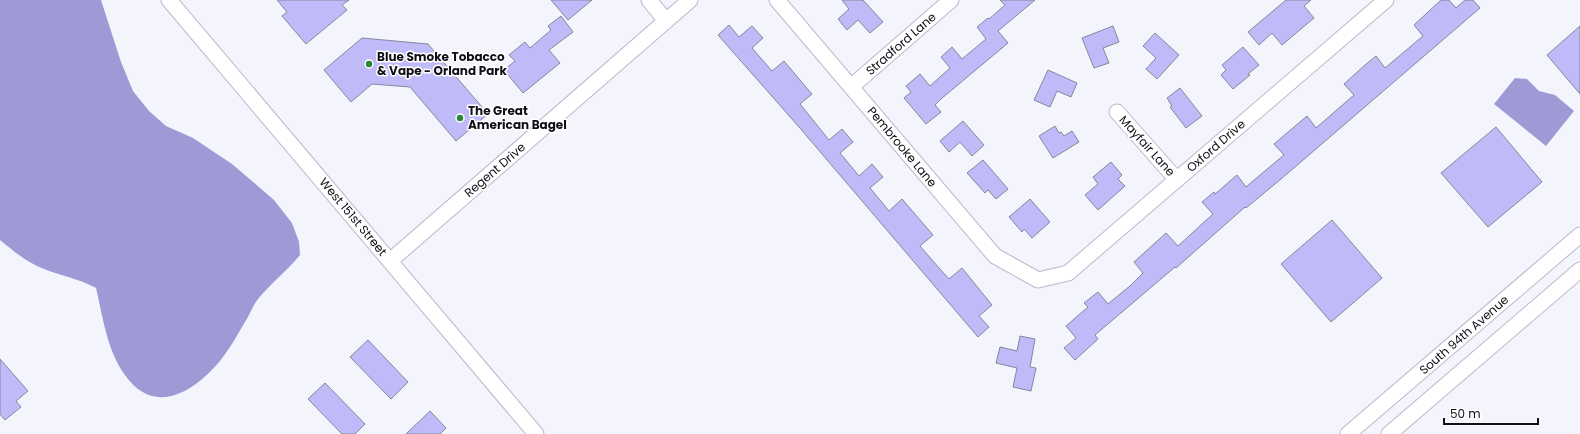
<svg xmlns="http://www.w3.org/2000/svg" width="1580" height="434" viewBox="0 0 1580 434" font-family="Poppins,sans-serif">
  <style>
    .water { fill: #9f9ad6 }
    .building { fill: #bfbbf9; stroke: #87869a }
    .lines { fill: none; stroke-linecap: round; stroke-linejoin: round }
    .minor-casing { stroke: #b9b8ce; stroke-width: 17 }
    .minor { stroke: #fff; stroke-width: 15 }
    .poi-dot { fill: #2a8535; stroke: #fff; stroke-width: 1.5 }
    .labels { text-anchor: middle; stroke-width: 3; stroke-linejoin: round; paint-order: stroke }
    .street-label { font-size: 12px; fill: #100f17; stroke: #fff }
    .poi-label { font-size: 12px; font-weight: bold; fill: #100f17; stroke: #fff; text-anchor: start }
  </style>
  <rect width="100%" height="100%" fill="#f4f4fd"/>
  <path class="water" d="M0 0H101L121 62 133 91 149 111 166 126 193 138 232 164 274 200 292 223 299 242 300 255C287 271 271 283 258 299 254 304 251 311 248 317 239 332 231 347 220 361 185 402 143 417 115 358 106 339 101 310 96 288 80 279 62 276 44 269 28 263 13 251 0 240Z
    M1515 78 1527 79 1539 91 1555 95 1574 111 1546 146 1494 104Z"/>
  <path class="building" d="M277 0H349L342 5 347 10 306 44 282 16 287 12Z
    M551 0H592L568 20Z
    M842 0H863L883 22 870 33 858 20 847 30 838 19 849 9Z
    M1000 0H1035L998 31 1008 43 941 99 935 105 941 112 926 124 904 98 911 92 906 86 920 74 930 86 950 68 941 57 952 47 962 59 986 39 977 27 988 18 989 19 1005 5Z
    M1286 0H1311L1304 6 1314 18 1282 45 1272 33 1259 45 1248 32Z
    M1441 0H1449L1456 8 1465 0H1473L1480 8 1281 179 1246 208 1245 207 1176 268 1175 267 1095 335 1098 339 1075 360 1064 348 1076 338 1066 326 1088 307 1084 303 1098 292 1108 304 1131 285 1143 273 1134 262 1166 233 1178 246 1213 214 1202 202 1214 192 1215 194 1237 175 1246 187 1260 175 1284 155 1274 144 1307 116 1316 128 1354 95 1344 84 1365 65 1376 56 1385 68 1423 36 1414 25Z
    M561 16 573 32 549 50 560 63 523 93 504 70 515 61 509 55 525 42 530 48 551 30 548 26Z
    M729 25 739 37 752 26 763 38 752 48 772 71 784 61 805 86 812 94 800 104 829 140 842 129 853 142 840 153 859 176 872 164 883 177 870 188 889 211 902 199 933 235 920 246 939 268 949 279 962 268 992 305 979 316 989 327 978 337 799 127 718 35Z
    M1113 26 1119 42 1103 48 1109 63 1094 68 1082 38Z
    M1580 26V94L1547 55Z
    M1155 33 1179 55 1157 79 1146 69 1156 58 1143 46Z
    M362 38 428 44 488 114 456 141 410 87 372 84 351 102 324 70Z
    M1243 47 1259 65 1248 74 1250 75 1233 89 1221 75 1226 70 1222 65Z
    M1048 70 1077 83 1071 97 1057 91 1050 107 1034 100Z
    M1180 88 1202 116 1186 128 1170 107 1172 106 1167 98Z
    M963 121 984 145 972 156 960 142 949 152 940 141Z
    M1055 126 1059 133 1061 132 1064 136 1072 131 1079 142 1053 158 1039 136Z
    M1496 127 1542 182 1488 227 1441 173Z
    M983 160 1008 189 996 199 988 190 985 193 967 173Z
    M1111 162 1122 175 1118 179 1125 186 1098 210 1085 195 1098 184 1093 177Z
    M1030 199 1050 222 1032 238 1024 229 1022 232 1009 217Z
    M1332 220 1382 278 1331 322 1281 264Z
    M1020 336 1035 339 1030 367 1036 368 1031 391 1013 387 1017 368 996 363 1000 347 1017 351Z
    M368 340 408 382 391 399 350 357Z
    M0 359 28 391 16 401 21 407 5 420 0 414Z
    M325 383 365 424 355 434H342L308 399Z
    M430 411 446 428 440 434H406Z"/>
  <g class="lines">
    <g class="minor-casing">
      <path id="minor" d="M169 0 536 434
        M649 0 666 21
        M777 0 995 256 1038 280 1068 273 1386 0
        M851 87 951 0
        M1117 112 1177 180
        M390 261 690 0
        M1348 434 1580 235
        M1389 434 1580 270"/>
    </g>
    <use href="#minor" class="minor"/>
  </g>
  <g class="poi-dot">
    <circle cx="369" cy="64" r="4"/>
    <circle cx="460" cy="118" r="4"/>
  </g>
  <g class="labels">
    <g class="street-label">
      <text transform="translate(901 44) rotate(-41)" y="4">Stradford Lane</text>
      <text transform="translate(1147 146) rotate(48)" y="4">Mayfair Lane</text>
      <text transform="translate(1216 146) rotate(-41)" y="4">Oxford Drive</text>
      <text transform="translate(902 147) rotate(50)" y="4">Pembrooke Lane</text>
      <text transform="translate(495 170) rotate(-41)" y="4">Regent Drive</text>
      <text transform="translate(353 217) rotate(50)" y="4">West 151st Street</text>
      <text transform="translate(1464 335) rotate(-41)" y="4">South 94th Avenue</text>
    </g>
    <g class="poi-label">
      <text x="377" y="61">Blue Smoke Tobacco<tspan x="377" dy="14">&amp; Vape - Orland Park</tspan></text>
      <text x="468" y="115">The Great<tspan x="468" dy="14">American Bagel</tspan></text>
    </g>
  </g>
  <path d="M1444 418v6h94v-6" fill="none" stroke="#100f17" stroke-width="2"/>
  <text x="1450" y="418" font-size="12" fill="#100f17" stroke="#ffffff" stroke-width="3" paint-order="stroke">50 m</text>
</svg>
